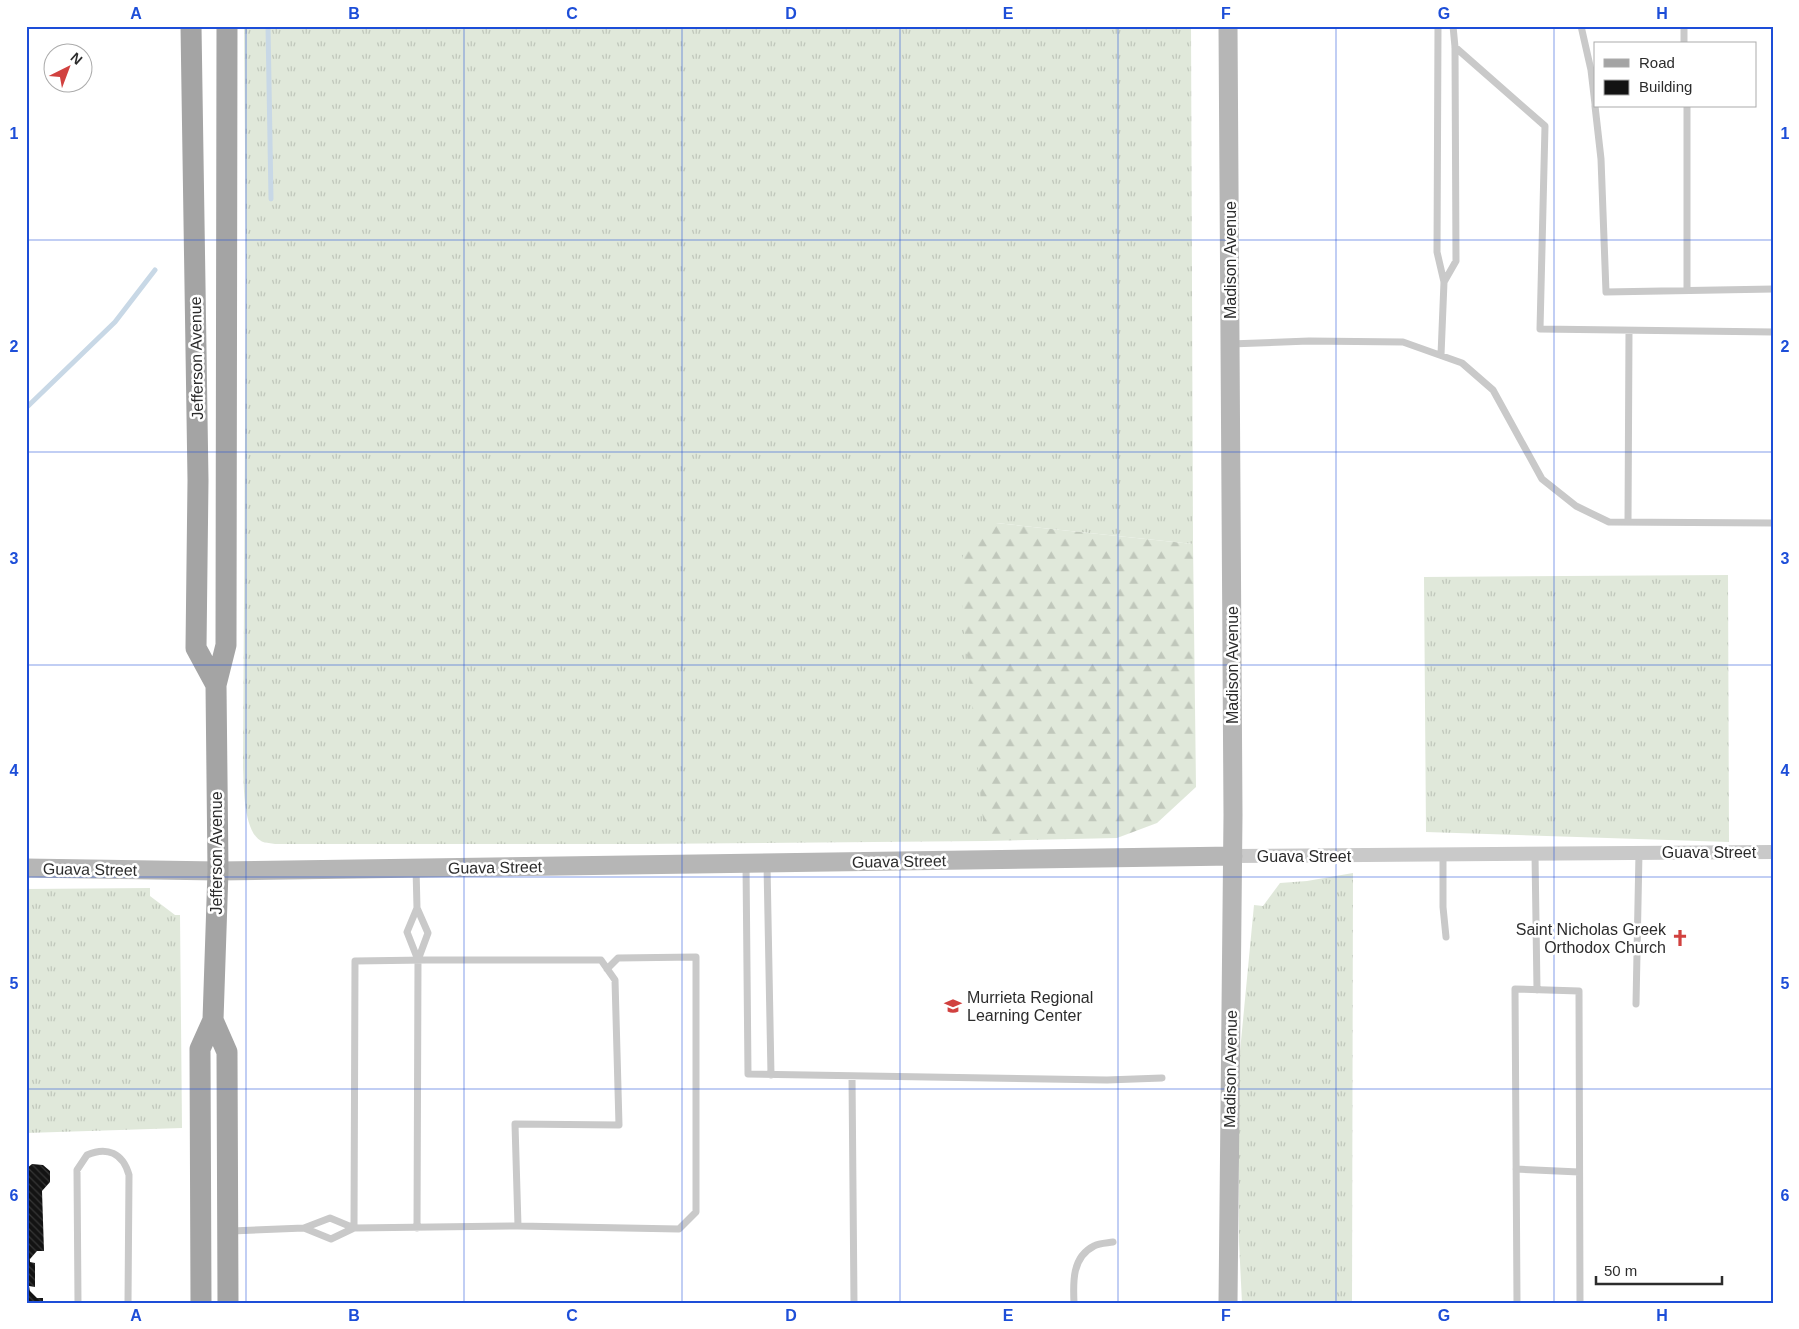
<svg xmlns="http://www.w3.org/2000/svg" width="1799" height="1329" viewBox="0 0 1799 1329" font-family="Helvetica,sans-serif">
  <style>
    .grass { fill: url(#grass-tufts) }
    .forest { fill: url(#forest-firs) }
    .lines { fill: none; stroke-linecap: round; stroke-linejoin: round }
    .stream { stroke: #c8d8e6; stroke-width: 5 }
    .building { fill: url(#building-back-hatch) }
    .lane { stroke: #c9c9c9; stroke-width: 7 }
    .street { stroke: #c9c9c9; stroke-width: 14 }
    .secondary { stroke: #b6b6b6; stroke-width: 19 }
    .primary { stroke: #a4a4a4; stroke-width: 21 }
    .grid { fill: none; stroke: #1d4ed8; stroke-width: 1; stroke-opacity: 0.55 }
    .labels { text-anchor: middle; stroke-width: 5; stroke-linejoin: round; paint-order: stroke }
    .street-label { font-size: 16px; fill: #2c2c2c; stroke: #fff }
    .poi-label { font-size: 16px; fill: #2c2c2c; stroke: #fff; text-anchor: end }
    .neatline { fill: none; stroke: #1d4ed8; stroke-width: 2 }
    .grid-label { font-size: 16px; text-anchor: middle; font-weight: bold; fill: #1d4ed8 }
  </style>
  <defs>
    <pattern id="grass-tufts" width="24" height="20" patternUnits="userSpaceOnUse" patternTransform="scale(1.25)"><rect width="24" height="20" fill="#e0e8da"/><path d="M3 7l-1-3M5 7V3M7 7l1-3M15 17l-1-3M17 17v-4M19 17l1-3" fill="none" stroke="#c0c7bb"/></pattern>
    <pattern id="forest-firs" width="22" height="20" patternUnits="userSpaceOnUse" patternTransform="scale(1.25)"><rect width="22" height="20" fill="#e0e8da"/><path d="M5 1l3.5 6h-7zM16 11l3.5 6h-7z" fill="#c0c7bb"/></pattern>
    <pattern id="building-back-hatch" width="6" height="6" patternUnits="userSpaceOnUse" patternTransform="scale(1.25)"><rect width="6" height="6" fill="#131313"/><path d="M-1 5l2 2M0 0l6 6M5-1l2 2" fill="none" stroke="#363636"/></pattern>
  </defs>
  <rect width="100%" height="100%" fill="#fff"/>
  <path class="grass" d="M244 26H1191L1193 544 996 523 985 841 640 844H275C271 843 266 843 263 842 243 834 244 786 243 768L246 269Z
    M1728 575 1729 842 1426 832 1424 577Z
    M1353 873 1352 1303H1242L1239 1242V1062L1254 905 1263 906 1280 883 1307 881Z
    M150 888V896L175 915H180L182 1128 26 1133V889Z"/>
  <path class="forest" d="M996 523 1193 544 1196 787 1157 823 1117 838 985 841 960 583C962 566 961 542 977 531 983 527 990 525 996 523Z"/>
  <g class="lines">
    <path class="stream" d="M268 26 271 199
      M26 408 115 322 155 270"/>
  </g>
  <path class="building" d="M32 1164 43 1165 50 1171V1182L42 1191 44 1251H37L30 1259V1262L35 1263V1287L29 1286 30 1291 37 1298H43V1303H26V1169Z"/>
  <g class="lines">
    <path class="lane" d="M1438 26 1437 252 1444 282 1441 355
      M1581 26 1591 70 1595 104
      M1684 26V44
      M1455 47 1545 126 1540 329 1773 332
      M1595 106 1601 159 1606 292 1773 289
      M1444 282 1456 261 1455 47 1453 26
      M1687 290V106
      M1230 344 1309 341 1403 342 1462 363 1493 390 1542 479 1576 506 1609 522 1773 523
      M1628 522 1629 331
      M1535 854 1537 990
      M1443 855V907L1446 937
      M746 864 748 1074 1107 1080 1162 1078
      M767 865 771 1075
      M416 868 417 908 407 932 418 960 417 1228
      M417 908 428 933 418 960
      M426 960H601L615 980 619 1125 515 1124 518 1226 354 1228 355 961Z
      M1636 1004 1639 853
      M852 1076 854 1303
      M1516 1169 1579 1172
      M518 1226 679 1229 696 1212V957L618 958 607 969
      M231 1231 304 1228 330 1218 354 1228 331 1239 304 1228
      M78 1303 77 1170 87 1155C107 1146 123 1153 129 1175L128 1303
      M1074 1303C1073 1282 1072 1257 1094 1246 1099 1243 1107 1243 1113 1242
      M1517 1303 1515 989 1579 991 1580 1303"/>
    <path class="street" d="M1233 856 1773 852"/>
    <path class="secondary" d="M26 868 218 871 1233 856
      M1228 1303 1233 815 1228 26"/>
    <path class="primary" d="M191 26 198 480 196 648 216 685
      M213 1020 227 1052 228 1303
      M201 1303 200 1049 213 1020 218 871 216 685 226 645 227 26"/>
  </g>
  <path class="grid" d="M246 26V1303M464 26V1303M682 26V1303M900 26V1303M1118 26V1303M1336 26V1303M1554 26V1303M26 240H1773M26 452H1773M26 665H1773M26 877H1773M26 1089H1773"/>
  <defs>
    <g id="church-bare" transform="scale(1.35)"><path d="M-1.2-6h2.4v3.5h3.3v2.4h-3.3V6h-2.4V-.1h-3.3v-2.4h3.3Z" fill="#d1413f" stroke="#fff" stroke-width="2.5" paint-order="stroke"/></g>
    <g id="school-bare" transform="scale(1.35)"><path d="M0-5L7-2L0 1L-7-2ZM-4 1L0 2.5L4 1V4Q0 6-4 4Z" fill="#d1413f" stroke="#fff" stroke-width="2.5" paint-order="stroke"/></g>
  </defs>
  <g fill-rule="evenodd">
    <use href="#church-bare" x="1680" y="938"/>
    <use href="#school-bare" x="953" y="1006"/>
  </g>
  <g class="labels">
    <g class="street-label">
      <text transform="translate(1230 260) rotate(-90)" y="6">Madison Avenue</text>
      <text transform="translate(196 358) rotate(-91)" y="6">Jefferson Avenue</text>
      <text transform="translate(1232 665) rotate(-90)" y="6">Madison Avenue</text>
      <text x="1709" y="858">Guava Street</text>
      <text transform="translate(216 853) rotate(-90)" y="6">Jefferson Avenue</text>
      <text x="1304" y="862">Guava Street</text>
      <text transform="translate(899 861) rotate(-1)" y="6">Guava Street</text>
      <text transform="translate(495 867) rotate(-1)" y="6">Guava Street</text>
      <text transform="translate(90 869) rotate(1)" y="6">Guava Street</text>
      <text transform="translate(1230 1069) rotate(-89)" y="6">Madison Avenue</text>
    </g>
    <g class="poi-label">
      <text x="1666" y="935">Saint Nicholas Greek<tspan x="1666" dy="18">Orthodox Church</tspan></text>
      <text x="967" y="1003" text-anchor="start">Murrieta Regional<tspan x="967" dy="18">Learning Center</tspan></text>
    </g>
  </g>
  <rect width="1799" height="1329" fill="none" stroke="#ffffff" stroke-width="55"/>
  <rect x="1594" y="42" width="162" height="65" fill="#ffffff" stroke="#ababab"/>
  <rect x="1604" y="59" width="25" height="8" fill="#a4a4a4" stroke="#ababab"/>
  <text x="1639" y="68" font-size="15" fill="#2c2c2c">Road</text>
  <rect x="1604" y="80" width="25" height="15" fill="#131313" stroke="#ababab"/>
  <text x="1639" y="92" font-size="15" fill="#2c2c2c">Building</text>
  <g transform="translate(68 68) rotate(42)"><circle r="24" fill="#ffffff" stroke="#ababab"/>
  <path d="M0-4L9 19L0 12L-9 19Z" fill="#d1413f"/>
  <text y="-8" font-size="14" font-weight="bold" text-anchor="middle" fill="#2c2c2c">N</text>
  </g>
  <path d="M1596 1276v8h126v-8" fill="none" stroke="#2c2c2c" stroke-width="2.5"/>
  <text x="1604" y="1276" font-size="15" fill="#2c2c2c" stroke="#ffffff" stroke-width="4" paint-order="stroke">50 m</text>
  <rect x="28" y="28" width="1744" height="1274" class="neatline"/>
  <g class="grid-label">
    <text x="136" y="19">A</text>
    <text x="354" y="19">B</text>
    <text x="572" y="19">C</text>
    <text x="791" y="19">D</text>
    <text x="1008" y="19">E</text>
    <text x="1226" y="19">F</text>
    <text x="1444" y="19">G</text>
    <text x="1662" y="19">H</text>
    <text x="14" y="139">1</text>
    <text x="1785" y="139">1</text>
    <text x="14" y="352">2</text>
    <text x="1785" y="352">2</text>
    <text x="14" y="564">3</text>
    <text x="1785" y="564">3</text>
    <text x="14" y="776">4</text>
    <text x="1785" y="776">4</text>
    <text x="14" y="989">5</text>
    <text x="1785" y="989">5</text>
    <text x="14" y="1201">6</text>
    <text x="1785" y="1201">6</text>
    <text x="136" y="1321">A</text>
    <text x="354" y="1321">B</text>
    <text x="572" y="1321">C</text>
    <text x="791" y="1321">D</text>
    <text x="1008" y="1321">E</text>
    <text x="1226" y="1321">F</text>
    <text x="1444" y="1321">G</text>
    <text x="1662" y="1321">H</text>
  </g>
</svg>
